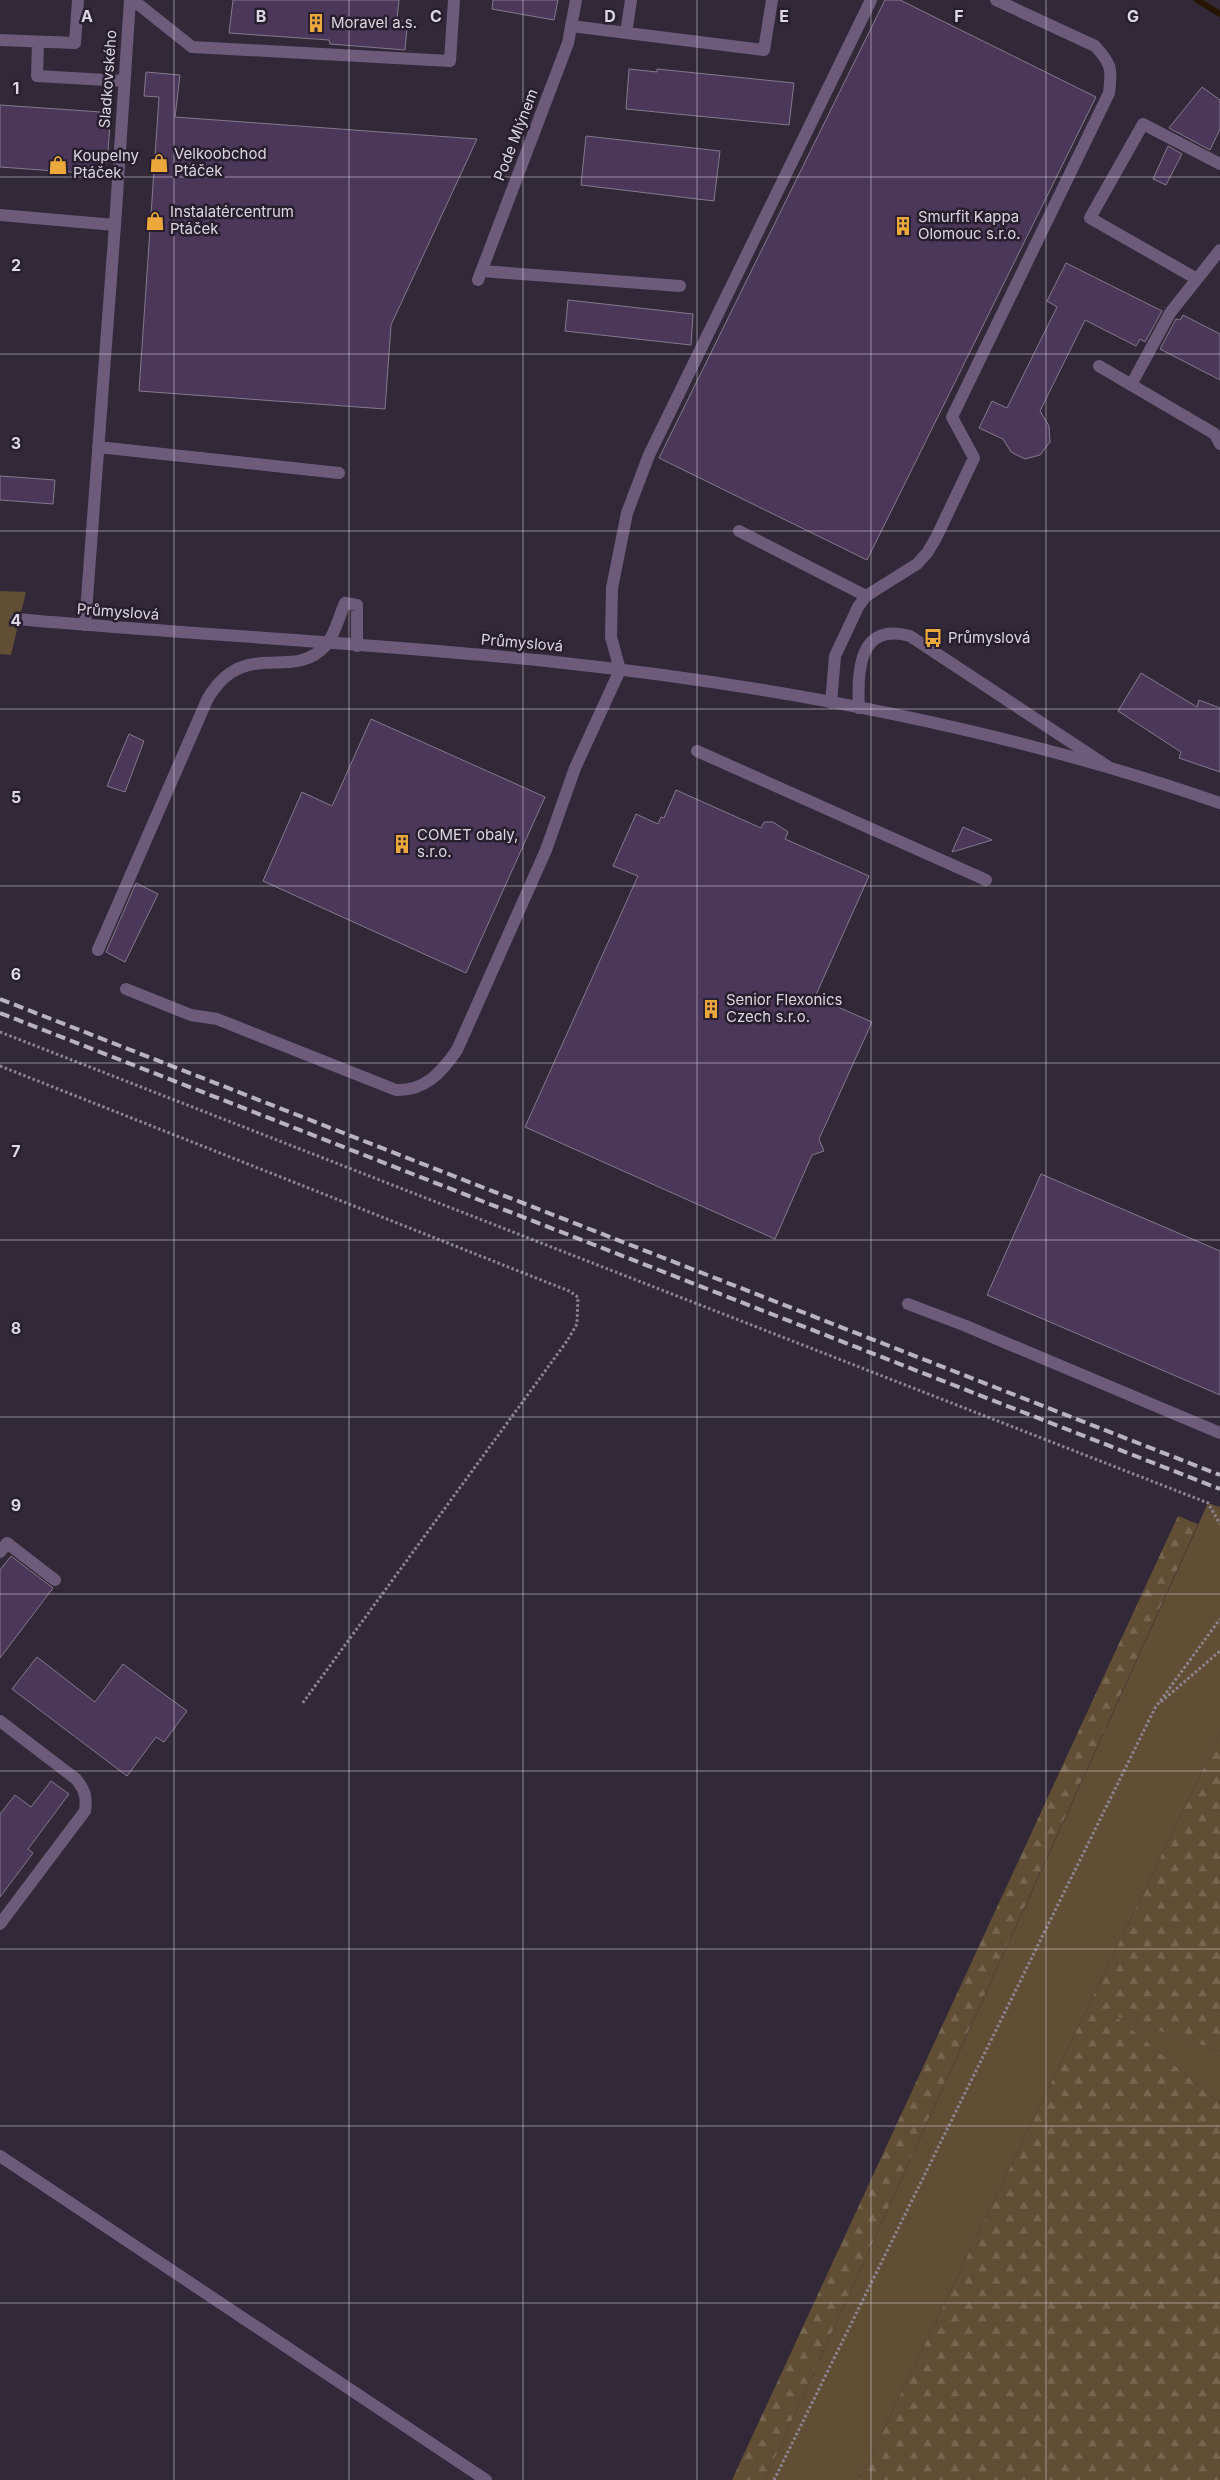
<svg xmlns="http://www.w3.org/2000/svg" width="1220" height="2480" viewBox="0 0 1220 2480" font-family="Inter,sans-serif">
  <style>
    .grass { fill: #614e34 }
    .forest { fill: url(#forest-firs) }
    .lines { fill: none; stroke-linecap: round; stroke-linejoin: round }
    .stream { stroke: #261400; stroke-width: 6 }
    .building { fill: #4b375a; stroke: #83798b }
    .path { stroke: #8d8692; stroke-width: 3; stroke-dasharray: 2.5 2.5; stroke-linecap: butt }
    .lane { stroke: #6d5b7c; stroke-width: 12 }
    .street { stroke: #6d5b7c; stroke-width: 12 }
    .rail { stroke: #b9b3be; stroke-width: 4; stroke-dasharray: 10 5; stroke-linecap: butt }
    .grid { fill: none; stroke: #ddd7e1; stroke-width: 1; stroke-opacity: 0.55 }
    .labels { text-anchor: middle; stroke-width: 5; stroke-linejoin: round; paint-order: stroke }
    .poi-label { font-size: 15px; fill: #ddd7e1; stroke: #271f2d; text-anchor: start }
    .street-label { font-size: 15px; fill: #ddd7e1; stroke: #271f2d }
    .grid-label { font-size: 16px; text-anchor: middle; font-weight: bold; fill: #ddd7e1; stroke: #271f2d; stroke-width: 5; stroke-linejoin: round; paint-order: stroke }
  </style>
  <defs>
    <pattern id="forest-firs" width="22" height="20" patternUnits="userSpaceOnUse" patternTransform="scale(1.25)"><rect width="22" height="20" fill="#614e34"/><path d="M5 1l3.5 6h-7zM16 11l3.5 6h-7z" fill="#776751"/></pattern>
  </defs>
  <rect width="100%" height="100%" fill="#312937"/>
  <path class="grass" d="M0 591 26 592 11 655 0 654Z
    M1208 1503 1220 1507V1734L859 2480H765Z
    M1113 2015 1220 2051V2103Z"/>
  <path class="forest" d="M1178 1516 1198 1524 765 2480H732Z
    M1220 1734V2051L1115 2016 1220 2103V2480H859Z"/>
  <g class="lines">
    <path class="stream" d="M1197 0 1220 14"/>
  </g>
  <path class="building" d="M233 0H399L397 19 402 20 401 26 407 28 405 50 330 44 329 40 229 33Z
    M493 0H558L554 20 492 9Z
    M885 0H900L1096 97 867 560 659 458Z
    M629 69 657 72V69L794 83 789 125 626 109Z
    M146 72 180 75 175 117 477 139 391 325 385 409 139 391 159 97 144 96Z
    M1202 87 1220 100V129L1210 150 1169 128Z
    M0 105 101 112V124H110L107 163 98 162 97 174 0 167Z
    M586 136 720 151 714 201 581 185Z
    M1168 146 1182 154 1166 185 1153 179Z
    M1066 263 1162 311 1145 342 1140 339 1136 346 1085 320 1040 411 1049 426 1050 442 1040 455 1025 459 1011 452 1003 439 979 428 992 401 1007 408 1057 307 1047 301Z
    M568 300 693 314 691 345 565 331Z
    M1183 315 1220 334V380L1160 349 1176 319 1180 320Z
    M0 476 55 480 53 504 0 500Z
    M1141 673 1197 707 1199 700 1220 708V772L1179 758 1181 752 1118 711Z
    M371 719 545 797 466 973 263 881 302 792 332 806Z
    M129 734 144 741 125 792 107 786Z
    M676 790 761 828 764 822H773L788 832 785 839 869 876 815 997 872 1022 819 1139 824 1151 812 1155 775 1239 525 1127 638 876 613 866 636 814 658 824 661 817 664 818Z
    M963 827 992 840 952 852Z
    M136 883 158 894 125 962 106 952Z
    M1041 1174 1220 1251V1395L987 1295Z
    M11 1556 53 1588 0 1658V1570Z
    M37 1657 95 1702 123 1664 187 1711 164 1742 156 1737 127 1776 12 1689Z
    M51 1781 69 1794 28 1849 33 1853 0 1897V1814L15 1795 31 1807Z"/>
  <g class="lines">
    <path class="path" d="M0 1032 1208 1503 1220 1524
      M0 1066 569 1291 578 1297 577 1324 567 1341 302 1704
      M1161 1702 1220 1651
      M774 2480 1155 1708 1220 1619"/>
    <path class="lane" d="M133 0 192 47 450 61 454 0
      M571 26 764 50 772 0
      M626 33 631 0
      M0 40 75 43 78 0
      M38 42 37 76 124 81
      M0 215 115 225 130 0
      M482 271 680 286
      M1197 279 1090 218 1143 124 1220 164
      M1131 385 1170 313 1220 250
      M98 447 339 473
      M739 531 866 596
      M85 625 115 225
      M831 703 835 656 858 607 866 596 917 564 927 553 936 538 974 458 952 417 1109 93C1112 70 1112 64 1095 46L996 0
      M859 708C857 672 858 622 910 636L1107 766
      M697 751 986 880
      M98 950 207 700C244 635 292 684 326 645 335 635 339 616 345 603L357 605V646
      M126 989 191 1015 217 1019 396 1090C425 1091 441 1073 457 1050L546 850 575 768 620 670 611 637 612 588 627 513 649 455 871 0
      M908 1304 966 1326 1220 1433
      M0 1552 7 1543 55 1580
      M0 1721 76 1779C85 1790 87 1797 85 1811L0 1924
      M0 2156 486 2480"/>
    <path class="street" d="M478 280 568 43 576 0
      M1099 366 1215 434 1220 444
      M16 619C196 635 376 643 555 662 779 686 1007 729 1220 803"/>
    <path class="rail" d="M0 999 1220 1475
      M0 1013 1220 1489"/>
  </g>
  <path class="grid" d="M174 0V2480M349 0V2480M523 0V2480M697 0V2480M871 0V2480M1046 0V2480M0 177H1220M0 354H1220M0 531H1220M0 709H1220M0 886H1220M0 1063H1220M0 1240H1220M0 1417H1220M0 1594H1220M0 1771H1220M0 1949H1220M0 2126H1220M0 2303H1220"/>
  <defs>
    <g id="building-bare" transform="scale(1.5)"><path d="M-4-6H4V6H1V3H-1V6H-4ZM-2.5-4.3h1.7v1.8h-1.7ZM.8-4.3h1.7v1.8H.8ZM-2.5-1h1.7V.8h-1.7ZM.8-1h1.7V.8H.8Z" fill="#eda83b" stroke="#271f2d" stroke-width="2.5" paint-order="stroke"/></g>
    <g id="shop-bare" transform="scale(1.5)"><path d="M-5-2.5h2.3a2.7 3.5 0 0 1 5.4 0H5L5.5 6h-11ZM-1.5-2.5h3a1.5 2.3 0 0 0-3 0Z" fill="#eda83b" stroke="#271f2d" stroke-width="2.5" paint-order="stroke"/></g>
    <g id="bus-bare" transform="scale(1.5)"><path d="M-5-6H5V4H4V6H2V4H-2V6H-4V4H-5ZM-3.5-4V0h7V-4ZM-3.5 1.2v1.5H-2V1.2ZM2 1.2v1.5H3.5V1.2Z" fill="#eda83b" stroke="#271f2d" stroke-width="2.5" paint-order="stroke"/></g>
  </defs>
  <g fill-rule="evenodd">
    <use href="#building-bare" x="316" y="23"/>
    <use href="#shop-bare" x="159" y="163"/>
    <use href="#shop-bare" x="58" y="165"/>
    <use href="#shop-bare" x="155" y="221"/>
    <use href="#building-bare" x="903" y="226"/>
    <use href="#bus-bare" x="933" y="638"/>
    <use href="#building-bare" x="402" y="844"/>
    <use href="#building-bare" x="711" y="1009"/>
  </g>
  <g class="labels">
    <g class="poi-label">
      <text x="331" y="28">Moravel a.s.</text>
      <text x="174" y="159">Velkoobchod<tspan x="174" dy="17">Ptáček</tspan></text>
      <text x="73" y="161">Koupelny<tspan x="73" dy="17">Ptáček</tspan></text>
      <text x="170" y="217">Instalatércentrum<tspan x="170" dy="17">Ptáček</tspan></text>
      <text x="918" y="222">Smurfit Kappa<tspan x="918" dy="17">Olomouc s.r.o.</tspan></text>
      <text x="948" y="643">Průmyslová</text>
      <text x="417" y="840">COMET obaly,<tspan x="417" dy="17">s.r.o.</tspan></text>
      <text x="726" y="1005">Senior Flexonics<tspan x="726" dy="17">Czech s.r.o.</tspan></text>
    </g>
    <g class="street-label">
      <text transform="translate(108 79) rotate(-86)" y="5">Sladkovského</text>
      <text transform="translate(516 135) rotate(-69)" y="5">Pode Mlýnem</text>
      <text transform="translate(118 612) rotate(4)" y="5">Průmyslová</text>
      <text transform="translate(522 643) rotate(5)" y="5">Průmyslová</text>
    </g>
  </g>
  <g class="grid-label">
    <text x="87" y="22">A</text>
    <text x="261" y="22">B</text>
    <text x="436" y="22">C</text>
    <text x="610" y="22">D</text>
    <text x="784" y="22">E</text>
    <text x="959" y="22">F</text>
    <text x="1133" y="22">G</text>
    <text x="16" y="94">1</text>
    <text x="16" y="271">2</text>
    <text x="16" y="449">3</text>
    <text x="16" y="626">4</text>
    <text x="16" y="803">5</text>
    <text x="16" y="980">6</text>
    <text x="16" y="1157">7</text>
    <text x="16" y="1334">8</text>
    <text x="16" y="1511">9</text>
  </g>
</svg>
